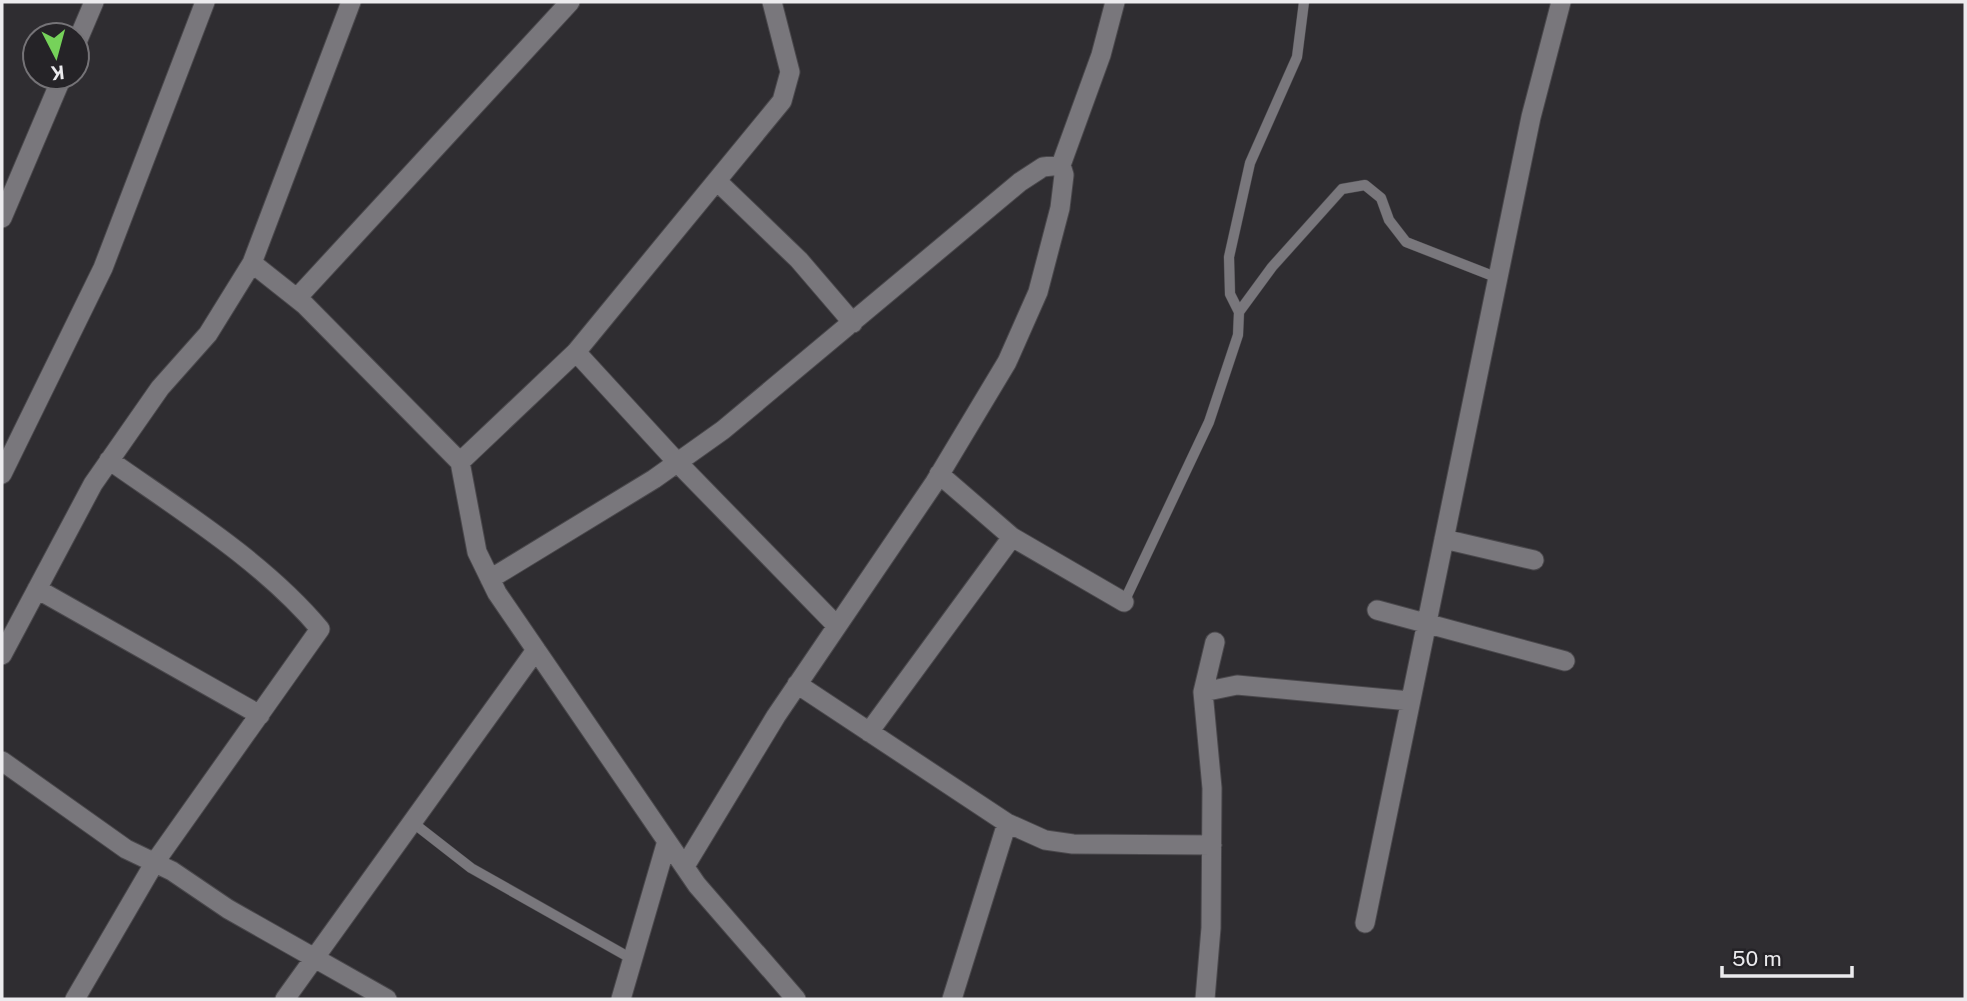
<svg xmlns="http://www.w3.org/2000/svg" width="1967" height="1001" viewBox="0 0 1967 1001" font-family="'Public Sans',sans-serif">
  <style>
    .lines { fill: none; stroke-linecap: round; stroke-linejoin: round }
    .service-casing { stroke: #4a484c; stroke-width: 11 }
    .minor-casing { stroke: #4a484c; stroke-width: 21 }
    .service { stroke: #79777c; stroke-width: 10 }
    .minor { stroke: #79777c; stroke-width: 19 }
  </style>
  <rect width="100%" height="100%" fill="#2f2d31"/>
  <g class="lines">
    <g class="service-casing">
      <path id="service" d="M1239 312 1272 267 1342 189 1365 185 1381 198 1389 220 1406 242 1498 278
        M1124 602 1209 422 1238 335 1239 312 1230 294 1229 257 1250 163 1297 57 1304 2
        M412 822 471 868 632 959"/>
    </g>
    <g class="minor-casing">
      <path id="minor" d="M77 42 94 2
        M717 181 799 260 853 323
        M2 218 62 77
        M252 263 305 305 460 462 477 552 497 593 697 885 796 999
        M297 298 570 2
        M576 352 677 462 837 626
        M460 462 576 352 782 101 790 72 772 2
        M2 474 103 268 205 2
        M939 474 1012 537 1124 602
        M1444 539 1534 560
        M490 579 654 479 723 430 1020 182 1043 167 1061 165
        M37 589 260 715
        M1377 610 1565 661
        M2 655 93 484 160 388 208 334 252 263 351 2
        M797 684 1007 823 1045 840 1073 844 1212 845
        M1203 692 1237 685 1410 701
        M869 732 1012 537
        M2 761 126 849 172 871 228 909 387 999
        M685 866 776 716 935 482 1007 362 1038 292 1060 208 1064 175 1061 165 1101 55 1115 2
        M1365 923 1531 117 1561 2
        M75 999 155 862 320 629C264 562 180 510 109 460
        M285 999 536 650
        M621 999 667 841
        M952 999 1007 823
        M1205 999 1211 928 1212 788 1203 692 1215 642"/>
    </g>
    <use href="#service" class="service"/>
    <use href="#minor" class="minor"/>
  </g>
  <rect width="1967" height="1001" fill="none" stroke="#ecebee" stroke-width="7"/>
  <g transform="translate(56 56) rotate(174)"><circle r="33" fill="#252327" stroke="#757377" stroke-width="2"/>
  <path d="M0-5L12 26L0 18L-12 26Z" fill="#76d25a"/>
  <text y="-10" font-size="19" font-weight="bold" text-anchor="middle" fill="#ecebee">K</text>
  </g>
  <path d="M1722 966v10h130v-10" fill="none" stroke="#ecebee" stroke-width="3.5"/>
  <text x="1732" y="966" font-size="21" fill="#ecebee" stroke="#252327" stroke-width="5" paint-order="stroke">50 m</text>
</svg>
